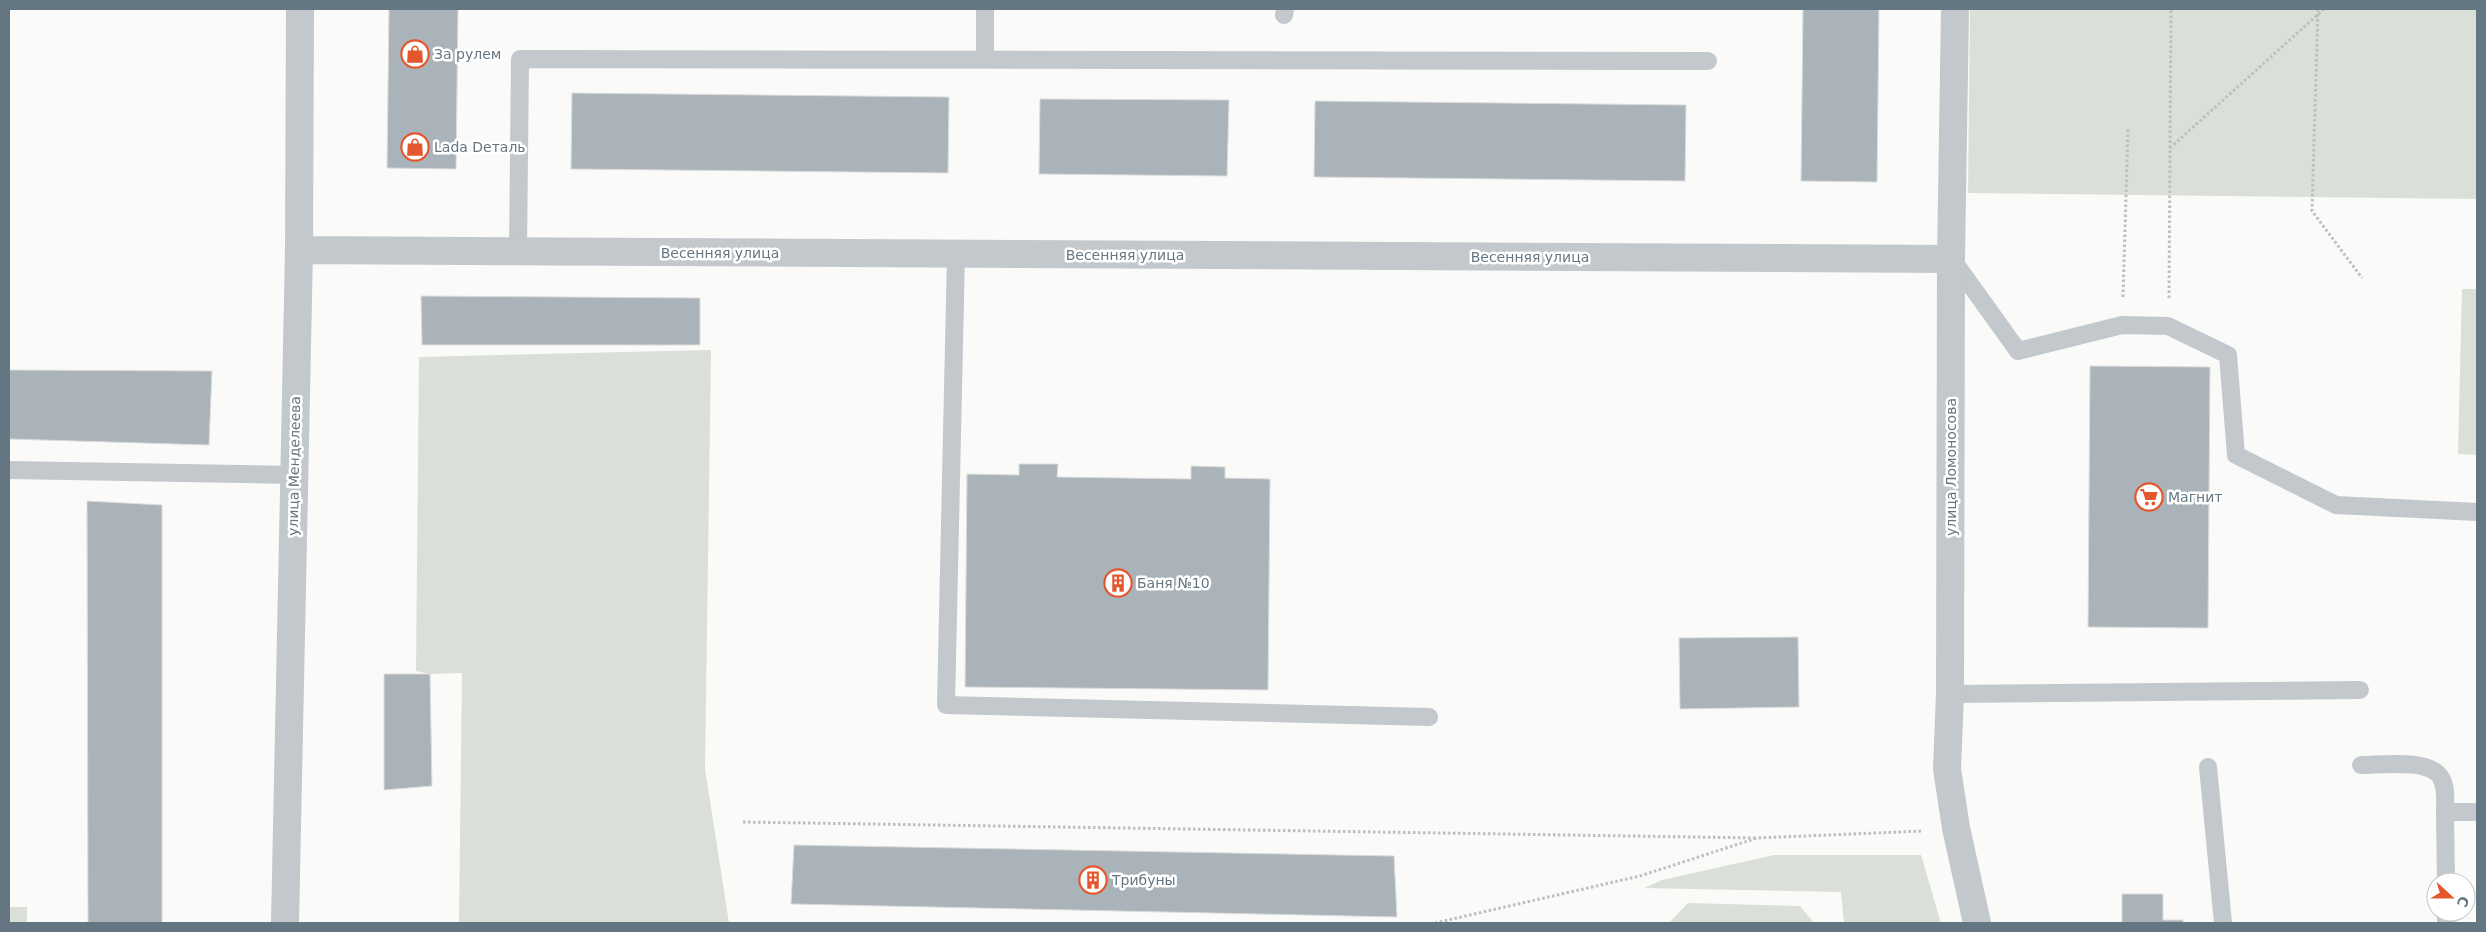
<svg xmlns="http://www.w3.org/2000/svg" width="2486" height="932" viewBox="0 0 2486 932" font-family="'DejaVu Sans',sans-serif">
  <style>
    .green { fill: #dadfd7 }
    .building { fill: #aab3b9; stroke: #dcdcda }
    .lines { fill: none; stroke-linecap: round; stroke-linejoin: round }
    .path { stroke: #bbbfc2; stroke-width: 3; stroke-dasharray: 2.5 2.5; stroke-linecap: butt }
    .service { stroke: #c3c8cc; stroke-width: 18 }
    .minor { stroke: #c3c8cc; stroke-width: 28 }
    .labels { text-anchor: middle; stroke-width: 5; stroke-linejoin: round; paint-order: stroke }
    .poi-label { font-size: 14px; fill: #657683; stroke: #fff; text-anchor: start }
    .street-label { font-size: 14px; fill: #657683; stroke: #fff }
  </style>
  <rect width="100%" height="100%" fill="#fafaf8"/>
  <path class="green" d="M1970 9H2477V199L1968 193Z
    M2462 289H2477V455L2458 454Z
    M711 350 705 769 729 923H459L462 673 430 674 416 671 419 357Z
    M1774 855H1921L1941 923H1844L1841 892 1644 888 1662 880Z
    M1688 903 1800 906 1814 923H1669Z
    M9 907H27V923H9Z"/>
  <path class="building" d="M389 9H458L456 169 387 168Z
    M1803 9H1879L1877 182 1801 181Z
    M572 93 949 97 948 173 571 169Z
    M1040 99 1229 100 1227 176 1039 174Z
    M1315 101 1686 105 1685 181 1314 177Z
    M421 296 700 298V345H422Z
    M2090 366 2210 367 2208 628 2088 627Z
    M9 370 212 371 209 445 9 439Z
    M1019 464H1058L1057 477 1191 479V466L1225 467V478L1270 479 1268 690 965 687 967 474 1019 475Z
    M87 501 162 505V923H88Z
    M1798 637 1799 707 1680 709 1679 638Z
    M384 674H430L432 786 384 790Z
    M794 845 1394 856 1397 917 791 904Z
    M2122 894H2163V920H2183V923H2106L2122 922Z"/>
  <g class="lines">
    <path class="path" d="M2318 9 2312 211 2362 278
      M2170 148 2324 9
      M2123 297 2128 129
      M2169 298 2171 9
      M743 822 1757 838
      M1435 923 1640 876 1757 838 1923 831"/>
    <path class="service" d="M1284 15 1285 9
      M985 59V9
      M518 252 520 59 1708 61
      M956 254 946 705 1429 717
      M1952 259 2018 351 2122 325 2168 326 2228 355 2236 455 2336 505 2477 512
      M9 470 293 475
      M1950 694 2360 690
      M2361 765C2381 765 2430 758 2441 778 2447 788 2445 801 2445 812H2477
      M2208 767 2223 923
      M2445 812 2446 882
      M2446 912V923"/>
    <path class="minor" d="M1955 9 1951 259 1950 694 1947 769 1956 828 1977 923
      M299 250 1951 259
      M285 923 299 250 300 9"/>
  </g>
  <defs>
    <g id="shop-ring" transform="scale(1.4375)"><circle r="9.5" fill="#fff" stroke="#e4572e" stroke-width="1.5"/><path d="M-5-2.5h2.3a2.7 3.5 0 0 1 5.4 0H5L5.5 6h-11ZM-1.5-2.5h3a1.5 2.3 0 0 0-3 0Z" fill="#e4572e"/></g>
    <g id="supermarket-ring" transform="scale(1.4375)"><circle r="9.5" fill="#fff" stroke="#e4572e" stroke-width="1.5"/><path d="M-6-5.5h2.5l.6 2H6L4.5 2H-2.5L-4.4-4H-6ZM-1.5 3.2a1.3 1.3 0 1 0 .1 0ZM3 3.2a1.3 1.3 0 1 0 .1 0Z" fill="#e4572e"/></g>
    <g id="building-ring" transform="scale(1.4375)"><circle r="9.5" fill="#fff" stroke="#e4572e" stroke-width="1.5"/><path d="M-4-6H4V6H1V3H-1V6H-4ZM-2.5-4.3h1.7v1.8h-1.7ZM.8-4.3h1.7v1.8H.8ZM-2.5-1h1.7V.8h-1.7ZM.8-1h1.7V.8H.8Z" fill="#e4572e"/></g>
  </defs>
  <g fill-rule="evenodd">
    <use href="#shop-ring" x="415" y="54"/>
    <use href="#shop-ring" x="415" y="147"/>
    <use href="#supermarket-ring" x="2149" y="497"/>
    <use href="#building-ring" x="1118" y="583"/>
    <use href="#building-ring" x="1093" y="880"/>
  </g>
  <g class="labels">
    <g class="poi-label">
      <text x="434" y="59">За рулем</text>
      <text x="434" y="152">Lada Dеталь</text>
      <text x="2168" y="502">Магнит</text>
      <text x="1137" y="588">Баня №10</text>
      <text x="1112" y="885">Трибуны</text>
    </g>
    <g class="street-label">
      <text x="720" y="258">Весенняя улица</text>
      <text x="1125" y="260">Весенняя улица</text>
      <text x="1530" y="262">Весенняя улица</text>
      <text transform="translate(294 466) rotate(-89)" y="5">улица Менделеева</text>
      <text transform="translate(1951 467) rotate(-90)" y="5">улица Ломоносова</text>
    </g>
  </g>
  <rect width="2486" height="932" fill="none" stroke="#657683" stroke-width="20"/>
  <g transform="translate(2451 897) rotate(111)"><circle r="24" fill="#ffffff" stroke="#c1c8cd"/>
  <path d="M0-4L9 19L0 12L-9 19Z" fill="#e4572e"/>
  <text y="-8" font-size="14" font-weight="bold" text-anchor="middle" fill="#657683">С</text>
  </g>
</svg>
